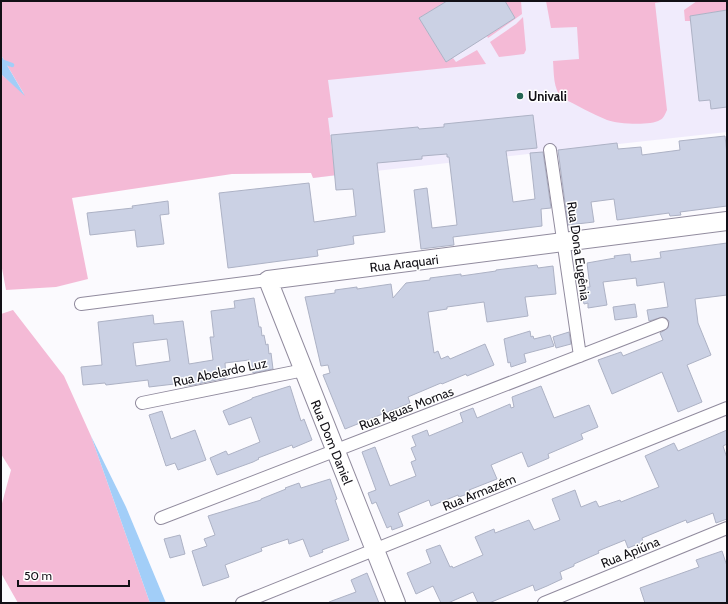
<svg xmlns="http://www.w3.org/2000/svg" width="728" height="604" viewBox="0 0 728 604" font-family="Cabin,sans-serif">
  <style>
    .built { fill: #f0ebfc }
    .green { fill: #f4bad6 }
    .water { fill: #a2cef8 }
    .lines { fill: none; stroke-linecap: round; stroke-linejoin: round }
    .stream { stroke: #a2cef8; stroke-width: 4.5 }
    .building { fill: #cbd1e4; stroke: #adb2c5; fill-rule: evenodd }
    .street-casing { stroke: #918b9e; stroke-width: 14 }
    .secondary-casing { stroke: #918b9e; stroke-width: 20 }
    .street { stroke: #fff; stroke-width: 12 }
    .secondary { stroke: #fff; stroke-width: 18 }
    .poi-dot { fill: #256554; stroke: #fff; stroke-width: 1.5 }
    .labels { text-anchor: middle; stroke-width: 3; stroke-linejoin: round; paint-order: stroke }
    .poi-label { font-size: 13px; font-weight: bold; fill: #121016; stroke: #fff; text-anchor: start }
    .street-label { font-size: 13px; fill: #121016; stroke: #fff }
  </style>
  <rect width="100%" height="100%" fill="#fbfafe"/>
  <path class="built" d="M325 1H727V132L313 178Z"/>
  <path class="green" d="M1 1H447L419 18 446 62 453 58 456 62 477 50 486 64 328 80 333 117 328 118 334 167 361 172 313 178 311 173 232 174 72 198 88 279 56 287 6 290 1 263V74L24 94 1 55Z
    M505 1H521L522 14 488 38 487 36 515 18Z
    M546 1H668L655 3 667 110C665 114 664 118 660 120 650 126 618 124 607 120 592 114 577 105 562 98 553 89 554 73 553 61L579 59 577 27 551 28Z
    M697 1H727V10L690 16 691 21H685L684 10Z
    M523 17 526 50 524 54 499 57 490 42 516 24Z
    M13 310 64 376 91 436 150 603H18L1 573V507L11 470 1 454V314Z"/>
  <path class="water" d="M1 55 25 96 1 74Z
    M91 436 126 507 166 603H150Z"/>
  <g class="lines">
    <path class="stream" d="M1 61 12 65"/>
  </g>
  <path class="building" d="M447 1H505L515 18 446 62 419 18Z
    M727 10V107L711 109 710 100 699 101 690 16Z
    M533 115 537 148 506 151 513 202 535 199 530 153 543 152 551 208 541 209 542 226 453 237 454 245 421 249 414 190 427 188 432 228 457 225 449 157H447V154L422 156V159L377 163 385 232 353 236 354 244 317 250 318 256 228 268 219 193 309 183 314 222 356 216 353 189 336 190 331 135 418 127 419 129 444 127V124Z
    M725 136 727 154V206L680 212 681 215 670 216 669 213 617 220 614 199 591 202 594 222 568 225 558 150 617 143 618 149 641 147 642 155 680 150 679 141Z
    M168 201 169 214 160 215 164 244 137 247 135 230 90 235 87 213 133 208 132 206Z
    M727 243V295L695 299 698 323 711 355 687 365 702 402 678 412 662 372 612 394 598 360 621 352 623 356 663 340 660 333 668 328 669 321 666 318 663 317 649 321 647 310 668 307 664 282 637 286 636 278 603 282 607 305 588 308V303L584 304 581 288 590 287 587 263 615 258 614 256 630 254 631 262 661 258 660 252Z
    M537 265 538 268 553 266 556 294 525 297 528 316 487 322 484 302 447 307V309L428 312 434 353 438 351 441 359 448 356 450 359 485 344 494 365 467 376 466 374 442 384 441 383 408 397 410 403 345 429 323 375 330 373 328 365 321 366 305 297 335 293V290L357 287V289L391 284 393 298 406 283 430 280V278L461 274V276L496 271V270Z
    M254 298 259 327H261L262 336 264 335 266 345 268 344 269 354 271 353 273 369 253 373 252 365 250 366 249 360 225 363 226 378 193 385 184 386 183 383 149 387 148 380 106 385 105 383 83 385 81 367 102 365 98 322 153 315 154 324 183 321 189 364 213 360 210 337H214L211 311 235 308 234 301ZM167 339 170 361 136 366 133 343Z
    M635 304 637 317 615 320 613 307Z
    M530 331 531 337 533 336 534 339 550 335 554 346 524 354 526 362 511 367 510 362 508 363 504 339Z
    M569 332 571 344 556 348 553 337Z
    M290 386 301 421 304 419 312 440 293 448 292 445 258 458 259 459 253 462 217 475 210 458 226 451 228 455 260 442 251 417 229 425 223 411 252 399V398Z
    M541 386 554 418 589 405 598 427 581 434 583 439 548 454 549 458 528 467 522 452 491 465 497 479 469 490 470 493 459 497 458 495 431 506 429 500 398 513 403 526 392 530 391 526 387 528 376 502 372 504 368 493 376 490 362 452 375 447 390 486 416 476 411 462 416 460 411 448 416 446 412 436 427 430 429 436 463 422 460 413 473 408 477 418 510 404 511 408 514 407 512 397Z
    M162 411 171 439 195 430 206 460 178 470 175 463 166 466 149 415Z
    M727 430V444L723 446 727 458V519L716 523 713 513 687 523 686 520 642 538 643 542 628 548 625 540 598 551 599 553 574 564V566L560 572 562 579 547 586 535 591 533 585 489 603H478L473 592 448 603H441L433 586 416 594 407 573 431 563 426 550 440 545 450 567 452 566 453 568 483 555 475 537 494 529 495 533 529 520 534 530 560 520 552 499 575 490 581 507 596 501 599 507 620 500 621 502 659 487 645 456 674 443 678 451Z
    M330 479 337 499 335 500 349 540 322 550 323 552 310 557 303 539 289 544 288 539 261 548 262 551 225 565 229 577 203 586 192 551 207 546 204 539 215 535 208 516 261 500V499L286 489 285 488 299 483 301 488Z
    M180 535 185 554 170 558 164 539Z
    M722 551 727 566V603H645L640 588 699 567 696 560Z
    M367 573 379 603H330L329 602 356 592 351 580Z"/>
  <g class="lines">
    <g class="street-casing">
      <path id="street" d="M550 150 580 356
        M81 304 268 280
        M142 403 304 370
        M161 518 662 324
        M242 603 727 408
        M544 603 727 528"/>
    </g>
    <g class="secondary-casing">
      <path id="secondary" d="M396 603 268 280 727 221"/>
    </g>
    <use href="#street" class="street"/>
    <use href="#secondary" class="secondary"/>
  </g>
  <circle class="poi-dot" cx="520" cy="96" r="4"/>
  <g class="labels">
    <g class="poi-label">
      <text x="528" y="101">Univali</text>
    </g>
    <g class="street-label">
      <text transform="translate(579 251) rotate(82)" y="5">Rua Dona Eugênia</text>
      <text transform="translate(404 263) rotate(-7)" y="5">Rua Araquari</text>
      <text transform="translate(220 372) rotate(-12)" y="5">Rua Abelardo Luz</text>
      <text transform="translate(406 408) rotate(-21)" y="5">Rua Águas Mornas</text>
      <text transform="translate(332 442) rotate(68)" y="5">Rua Dom Daniel</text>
      <text transform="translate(479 492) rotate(-22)" y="5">Rua Armazém</text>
      <text transform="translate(630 552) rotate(-22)" y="5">Rua Apiúna</text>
    </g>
  </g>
  <rect width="728" height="604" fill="none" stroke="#121016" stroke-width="4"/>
  <path d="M18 580v6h111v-6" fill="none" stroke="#121016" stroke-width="2"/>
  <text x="24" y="580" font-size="12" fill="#121016" stroke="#ffffff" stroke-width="3" paint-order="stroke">50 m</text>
</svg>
